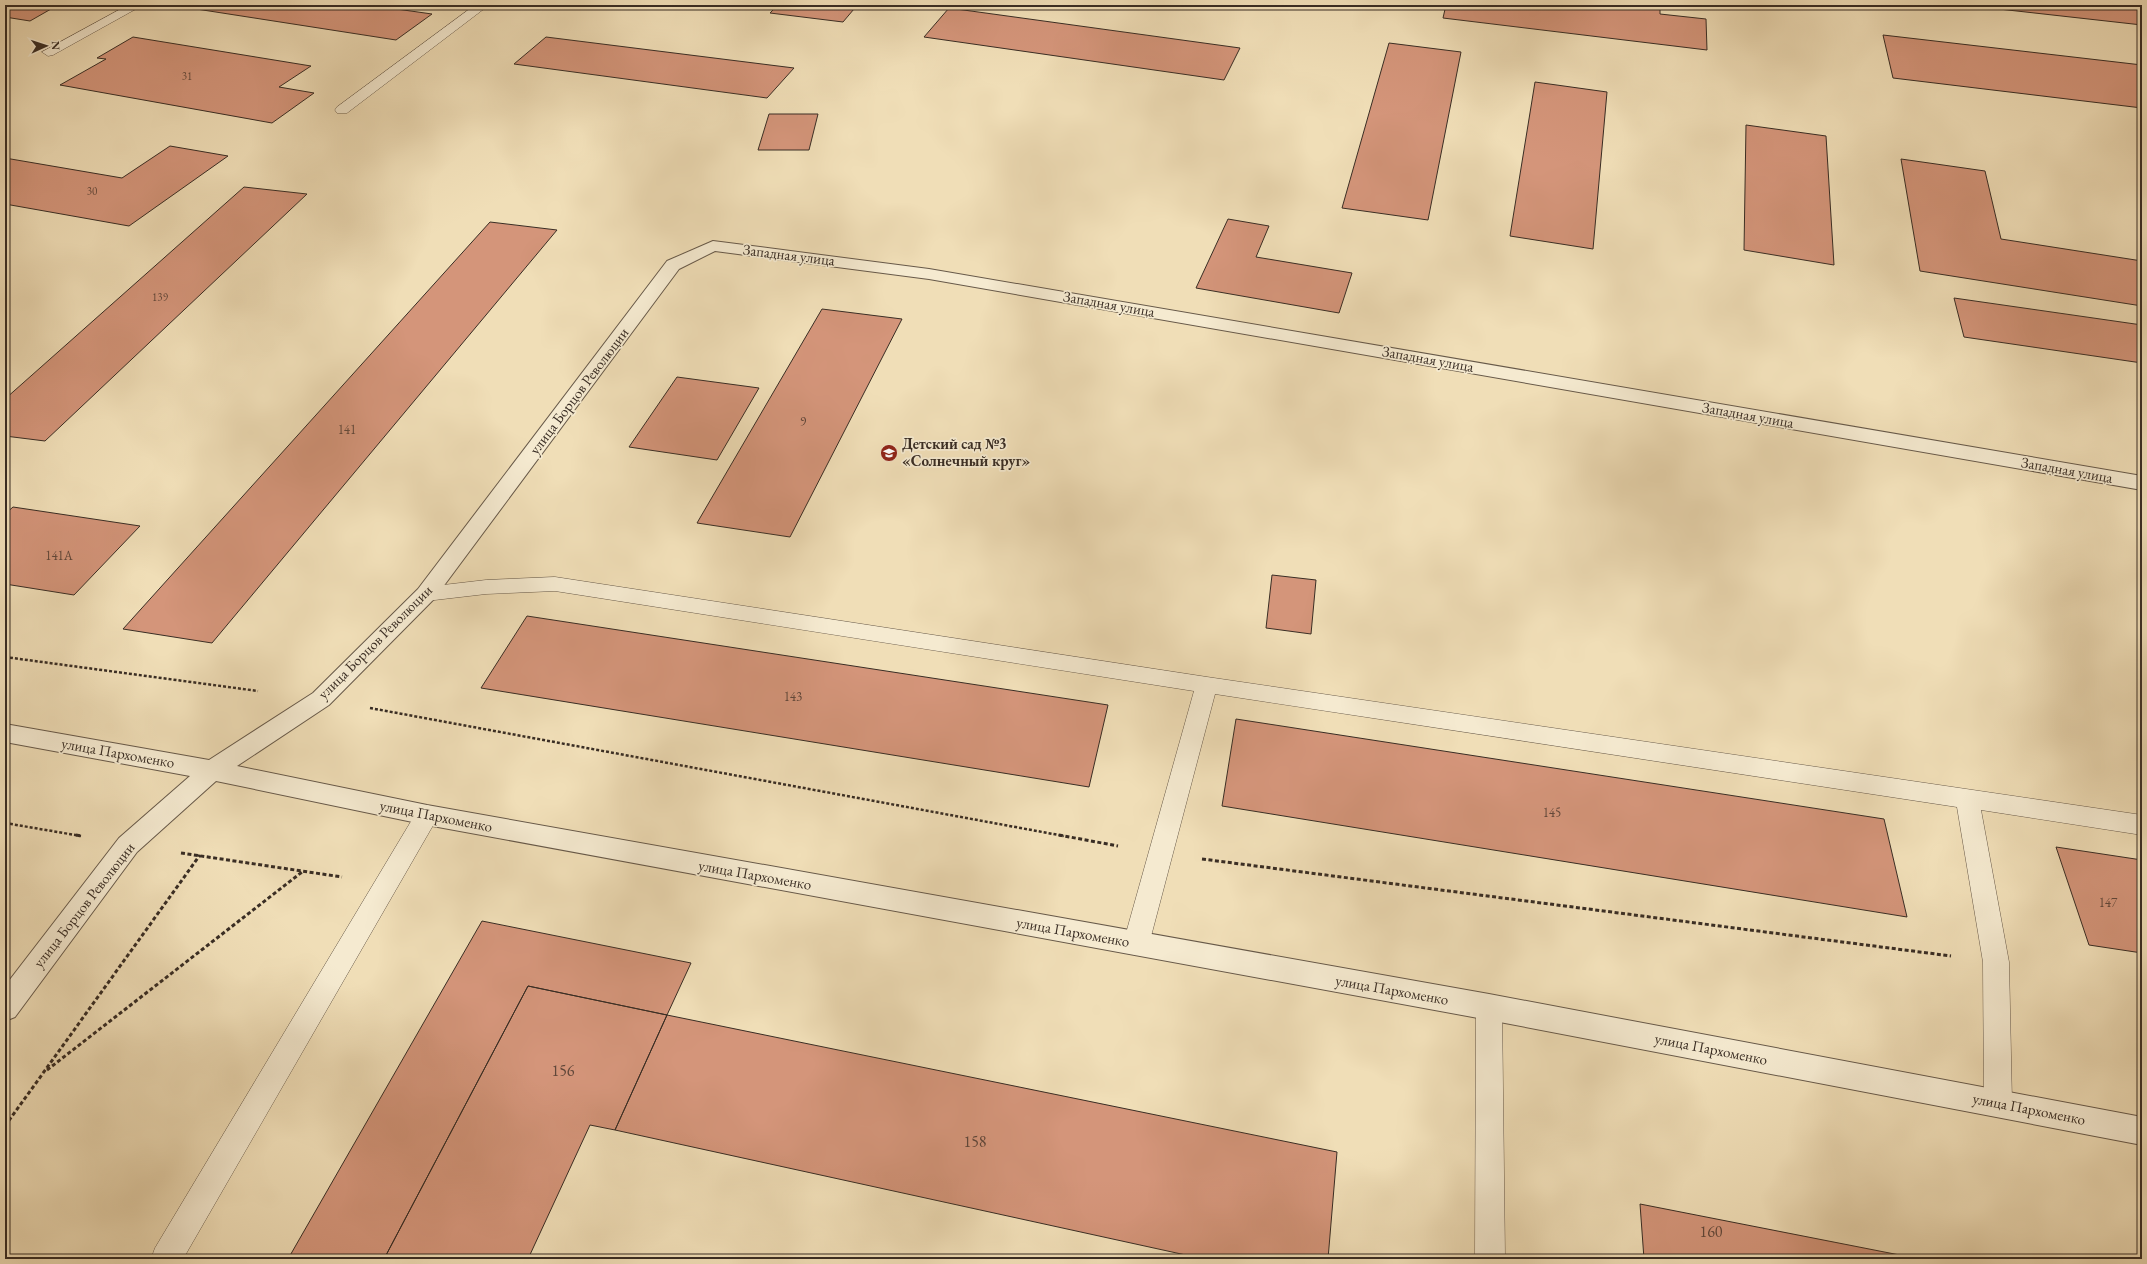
<svg xmlns="http://www.w3.org/2000/svg" width="2147" height="1264" viewBox="0 0 2147 1264" font-family="'EB Garamond',serif">
  <style>
    .building { fill: #d4957a; stroke: #392d24 }
    .lines { fill: none; stroke-linecap: round; stroke-linejoin: round }
    .lane-casing { stroke: #675949; stroke-width: 1 }
    .street-casing { stroke: #675949; stroke-width: 2 }
    .path-far1 { stroke: #392d24; stroke-width: 2.5; stroke-dasharray: 3 2; stroke-linecap: butt }
    .path { stroke: #392d24; stroke-width: 3; stroke-dasharray: 4 2.5; stroke-linecap: butt }
    .lane { fill: #f5ead0; fill-rule: evenodd }
    .street { fill: #f5ead0; fill-rule: evenodd }
    .labels { text-anchor: middle; stroke-width: 3.5; stroke-linejoin: round; paint-order: stroke }
    .far-number-label { font-size: 11px; fill: #60473a }
    .number-label { font-size: 13px; fill: #60473a }
    .street-label { font-size: 15px; fill: #392d24; stroke: #f5ead0 }
    .poi-label { font-size: 15px; font-weight: bold; fill: #392d24; stroke: #f5ead0; text-anchor: start }
    .near-number-label { font-size: 16px; fill: #60473a }
  </style>
  <rect width="100%" height="100%" fill="#f0deb7"/>
  <filter id="stains"><feTurbulence type="fractalNoise" baseFrequency=".005" numOctaves="4"/><feColorMatrix values="0 0 0 0 .2 0 0 0 0 .09 0 0 0 0 .02 0 0 0 .5 -.17"/></filter>
  <radialGradient id="worn" r=".72"><stop offset=".6" stop-color="#630" stop-opacity="0"/><stop offset="1" stop-color="#630" stop-opacity=".3"/></radialGradient>
  <path class="building" d="M5 5H58L30 21 5 17Z
    M196 5H368L432 14 396 40 190 8Z
    M778 5H822L854 9 843 22 770 13Z
    M1446 5H1660V14L1706 19 1707 50 1443 18Z
    M1963 5H2142V25Z
    M949 8 1240 48 1224 80 924 37Z
    M1883 35 2142 65V108L1893 78Z
    M133 37 311 66 279 87 314 93 272 123 60 85 106 59 97 58Z
    M546 37 794 68 767 98 514 64Z
    M1389 43 1461 52 1428 220 1342 208Z
    M1535 82 1607 92 1593 249 1510 236Z
    M769 114H818L809 150H758Z
    M1746 125 1826 136 1834 265 1744 250Z
    M170 146 228 156 129 226 5 204V158L122 178Z
    M1901 159 1985 171 2001 239 2142 261V306L1920 271Z
    M244 187 307 194 45 441 5 436V399Z
    M1228 219 1269 226 1256 257 1352 273 1339 313 1196 288Z
    M490 222 557 230 212 643 123 629Z
    M1954 298 2142 325V363L1964 337Z
    M822 309 902 319 790 537 697 523Z
    M677 377 759 388 717 460 629 447Z
    M13 507 140 526 74 595 5 584V514Z
    M1272 575 1316 580 1311 634 1266 628Z
    M527 616 1108 705 1089 787 481 688Z
    M1236 719 1884 819 1907 917 1222 806Z
    M2056 847 2142 860V953L2089 945Z
    M482 921 691 963 667 1015 528 986 384 1259H288Z
    M528 986 667 1015 615 1130 590 1125 528 1259H384Z
    M667 1015 1337 1152 1328 1259H1204L615 1130Z
    M1640 1204 1920 1259H1644Z"/>
  <g class="lines">
    <g class="lane-casing">
      <path id="lane" d="M128 5H143L53 55 48 56 42 52Z
        M475 5H489L347 113H337L335 110 337 107Z
        M555 577 1207 677 2142 815V835L1981 810 2009 962 2012 1103 2008 1112 1998 1116 1988 1112 1984 1103 1983 962 1957 807 1215 694 1149 944 1145 952 1136 955 1127 952 1123 944 1194 691 555 591 486 594 426 601 419 599 416 594 419 589 426 587 486 580Z
        M427 805 435 808 439 815 435 822 183 1259H151L155 1248 419 808Z
        M1489 995 1498 999 1502 1007 1505 1259H1475L1476 1007 1480 999Z"/>
    </g>
    <g class="street-casing">
      <path id="street" d="M713 241 929 269 2142 476V490L929 279 715 251 679 269 434 599 329 705 237 766 427 805 1489 994 2142 1117V1145L1489 1020 427 825 216 781 137 852 15 1017 5 1021V986L119 838 190 776 5 742V724L209 760 313 693 418 589 667 261Z"/>
    </g>
    <path class="path-far1" d="M5 657 258 691
      M370 708 1064 836
      M5 823 81 836"/>
    <path class="path" d="M76 835 81 836
      M1059 835 1118 846
      M181 853 342 877
      M1202 859 1951 956
      M47 1070 302 872
      M5 1126 200 855"/>
    <use href="#lane" class="lane"/>
    <use href="#street" class="street"/>
  </g>
  <defs>
    <g id="school-disc" transform="scale(0.9)"><circle r="9.5" fill="#8f2418" stroke="#f5ead0"/><path d="M0-5L7-2L0 1L-7-2ZM-4 1L0 2.5L4 1V4Q0 6-4 4Z" fill="#fff"/></g>
  </defs>
  <g fill-rule="evenodd">
    <use href="#school-disc" x="889" y="453"/>
  </g>
  <g class="labels">
    <g class="far-number-label">
      <text x="187" y="80">31</text>
      <text x="92" y="195">30</text>
      <text x="160" y="301">139</text>
    </g>
    <g class="number-label">
      <text x="803" y="426">9</text>
      <text x="347" y="434">141</text>
      <text x="59" y="560">141А</text>
      <text x="793" y="701">143</text>
      <text x="1552" y="817">145</text>
      <text x="2108" y="907">147</text>
    </g>
    <g class="street-label">
      <text transform="translate(789 255) rotate(7)" y="5">Западная улица</text>
      <text transform="translate(1109 304) rotate(10)" y="5">Западная улица</text>
      <text transform="translate(1428 359) rotate(10)" y="5">Западная улица</text>
      <text transform="translate(579 391) rotate(-53)" y="5">улица Борцов Революции</text>
      <text transform="translate(1748 415) rotate(10)" y="5">Западная улица</text>
      <text transform="translate(2067 470) rotate(10)" y="5">Западная улица</text>
      <text transform="translate(375 642) rotate(-45)" y="5">улица Борцов Революции</text>
      <text transform="translate(118 753) rotate(10)" y="5">улица Пархоменко</text>
      <text transform="translate(436 816) rotate(11)" y="5">улица Пархоменко</text>
      <text transform="translate(755 875) rotate(10)" y="5">улица Пархоменко</text>
      <text transform="translate(84 905) rotate(-52)" y="5">улица Борцов Революции</text>
      <text transform="translate(1073 932) rotate(10)" y="5">улица Пархоменко</text>
      <text transform="translate(1392 990) rotate(10)" y="5">улица Пархоменко</text>
      <text transform="translate(1711 1049) rotate(11)" y="5">улица Пархоменко</text>
      <text transform="translate(2029 1109) rotate(11)" y="5">улица Пархоменко</text>
    </g>
    <g class="poi-label">
      <text x="902" y="449">Детский сад №3<tspan x="902" dy="17">«Солнечный круг»</tspan></text>
    </g>
    <g class="near-number-label">
      <text x="563" y="1076">156</text>
      <text x="975" y="1147">158</text>
      <text x="1711" y="1237">160</text>
    </g>
  </g>
  <rect width="2147" height="1264" fill="none" stroke="#f0deb7" stroke-width="20"/>
  <rect x="6" y="6" width="2135" height="1252" fill="none" stroke="#392d24" stroke-width="2"/>
  <rect x="10" y="10" width="2127" height="1244" fill="none" stroke="#392d24"/>
  <g transform="translate(46 46) rotate(87)" stroke="#f5ead0" stroke-width="3" paint-order="stroke">
  <path d="M0-3L7 15L0 10L-7 15Z" fill="#392d24"/>
  <text y="-6" font-size="11" font-weight="bold" text-anchor="middle" fill="#392d24">N</text>
  </g>
  <rect width="100%" height="100%" filter="url(#stains)"/>
  <rect width="100%" height="100%" fill="url(#worn)"/>
</svg>
